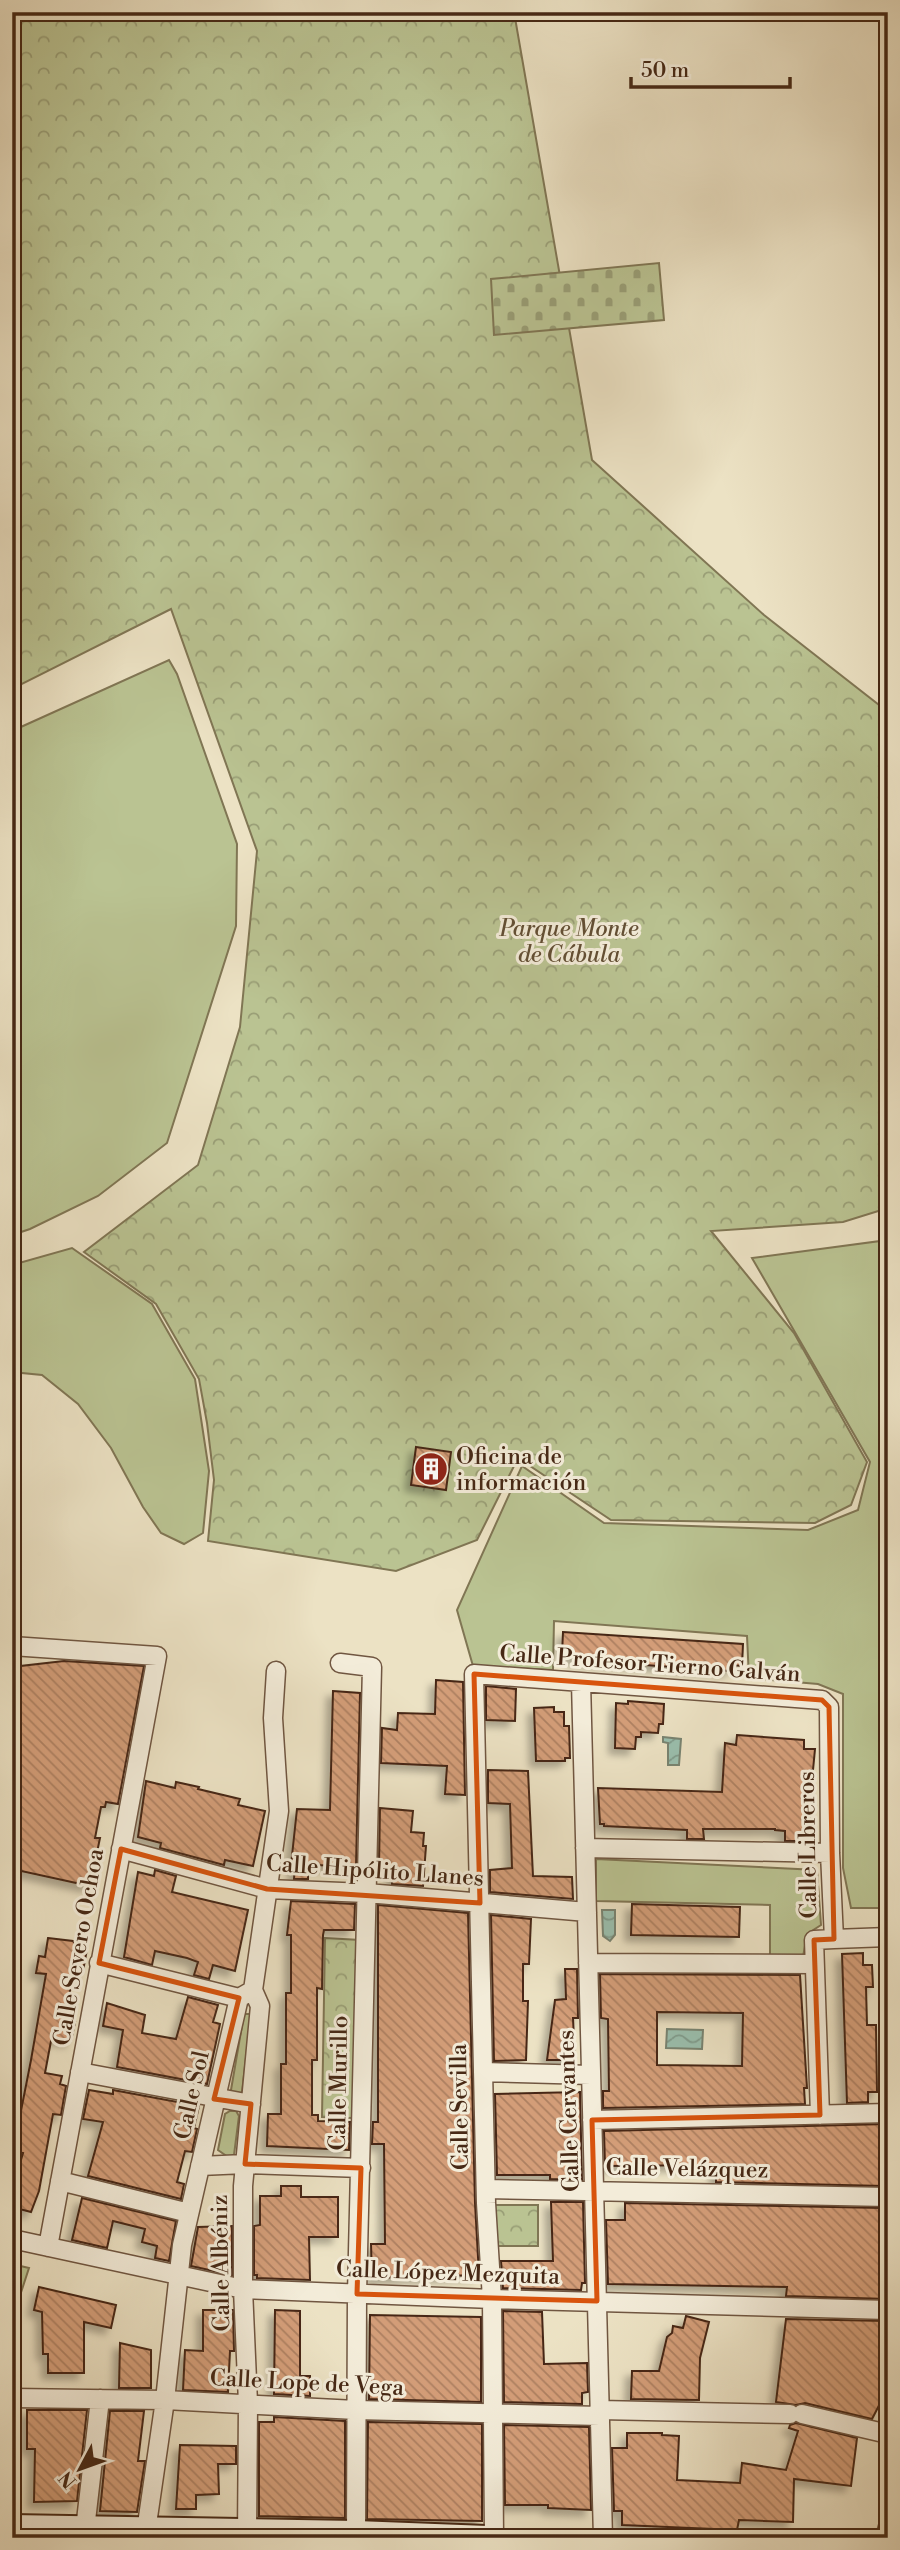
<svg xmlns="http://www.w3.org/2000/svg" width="900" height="2550" viewBox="0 0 900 2550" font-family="'Libre Bodoni',serif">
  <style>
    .green { fill: #bac392; stroke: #807654; stroke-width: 2 }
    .forest { fill: url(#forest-crowns); stroke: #807654; stroke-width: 2 }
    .cemetery { fill: url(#cemetery-stones); stroke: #807654; stroke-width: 2 }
    .water { fill: url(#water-waves); stroke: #788371; stroke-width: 2 }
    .building { fill: url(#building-back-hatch); stroke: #462815; stroke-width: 2; fill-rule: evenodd; filter: url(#shadow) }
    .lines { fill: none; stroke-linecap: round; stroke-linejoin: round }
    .street-casing { stroke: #705641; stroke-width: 21 }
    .secondary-casing { stroke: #462815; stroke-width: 28 }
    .street { stroke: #f3ecd9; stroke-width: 18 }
    .secondary { stroke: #f3ecd9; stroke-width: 24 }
    .marked { fill: none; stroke: #d8540d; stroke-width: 5; stroke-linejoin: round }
    .labels { text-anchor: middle; stroke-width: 6; stroke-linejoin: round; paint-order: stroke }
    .park-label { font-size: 23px; font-style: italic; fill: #634f34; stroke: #f3ecd9 }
    .poi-label { font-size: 23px; fill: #462815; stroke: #f3ecd9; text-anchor: start }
    .street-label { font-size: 23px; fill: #462815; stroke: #f3ecd9 }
  </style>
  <defs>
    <pattern id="forest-crowns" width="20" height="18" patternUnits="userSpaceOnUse" patternTransform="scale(1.75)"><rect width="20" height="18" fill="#bac392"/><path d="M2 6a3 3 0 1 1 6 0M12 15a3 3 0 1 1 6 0" fill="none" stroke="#999e76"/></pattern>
    <pattern id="cemetery-stones" width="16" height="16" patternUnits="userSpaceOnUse" patternTransform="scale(1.75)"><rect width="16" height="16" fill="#bac392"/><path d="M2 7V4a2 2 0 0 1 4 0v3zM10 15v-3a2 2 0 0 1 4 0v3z" fill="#999e76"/></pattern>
    <pattern id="water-waves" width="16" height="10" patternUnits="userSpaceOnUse" patternTransform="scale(1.75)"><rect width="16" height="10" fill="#9abfae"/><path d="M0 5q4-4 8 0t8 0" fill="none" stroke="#7f9b8c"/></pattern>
    <pattern id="building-back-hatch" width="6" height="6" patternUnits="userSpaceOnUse" patternTransform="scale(1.75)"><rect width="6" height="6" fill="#d39d78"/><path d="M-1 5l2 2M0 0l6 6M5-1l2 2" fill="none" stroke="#ad8061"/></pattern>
    <filter id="shadow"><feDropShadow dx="-6" dy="6" stdDeviation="3.5" flood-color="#0004"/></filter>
  </defs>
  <rect width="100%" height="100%" fill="#ece2c4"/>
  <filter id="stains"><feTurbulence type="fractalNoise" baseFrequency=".00286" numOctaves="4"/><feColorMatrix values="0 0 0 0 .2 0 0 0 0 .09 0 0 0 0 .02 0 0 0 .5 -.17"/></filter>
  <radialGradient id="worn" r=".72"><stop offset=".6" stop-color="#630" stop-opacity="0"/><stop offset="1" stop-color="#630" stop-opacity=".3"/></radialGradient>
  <path class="green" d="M169 660 177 674 237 844 236 926 167 1143 98 1196 30 1229 12 1235V731Z
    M888 1240V1908H851L843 1868V1694L818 1684 749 1678 747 1636 554 1621 553 1670 473 1666 457 1610 522 1466 604 1523 808 1530 858 1510 870 1462 752 1258Z
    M72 1248 152 1304 195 1379 209 1471 203 1533 184 1544 161 1533 143 1507 111 1448 78 1404 42 1375 12 1372V1265Z
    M596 1859 817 1870 821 1925 807 1934 803 1957 770 1958V1905L596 1901Z
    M244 2014H251L242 2092 238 2096 233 2095 231 2090Z
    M230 2111H236L239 2116 234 2155 228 2157 218 2150 225 2114Z
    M12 2264 29 2268 13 2317 18 2386 12 2387Z"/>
  <path class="forest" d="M12 12H514L592 460 764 615 888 712V1208L843 1222 711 1231 794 1333 867 1462 851 1505 815 1523 611 1520 518 1458 477 1540 396 1571 208 1541 214 1480 207 1423 199 1379 156 1304 84 1252 198 1165 240 1027 257 851 171 609 12 689Z
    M325 1938 360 1940 352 2118 322 2117Z
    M494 2205H538V2246H494Z"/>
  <path class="cemetery" d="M659 263 664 320 494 335 491 279Z"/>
  <path class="water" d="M663 1737 681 1739 679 1765H668V1743L663 1742Z
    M602 1910H615V1935L610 1941 603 1936Z
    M667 2029 703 2030 702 2049 666 2048Z"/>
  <path class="building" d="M416 1447 451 1452 446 1490 411 1485Z
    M563 1632 743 1644 742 1666 731 1665 730 1671 573 1660V1654H562Z
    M64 1661 144 1666 118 1804 106 1802 105 1807H101L95 1838H100L90 1886 12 1869V1813L16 1795H12V1667Z
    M436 1680 463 1682 465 1795 445 1794 447 1766 381 1763 382 1728 397 1730 398 1713 435 1714Z
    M486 1686 516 1689 515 1721 486 1720Z
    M333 1691 360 1693 356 1866 308 1865V1879H294L295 1865H291L297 1809 330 1810Z
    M628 1701 664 1704 663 1724H659L658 1733 641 1732V1737H636L635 1749 615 1748 616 1703 628 1704Z
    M554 1707V1712H564V1726H569L570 1758H565V1761H536L534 1708Z
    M737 1735 804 1740V1749H815L813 1770H811L810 1832H807V1841H785V1831L775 1830V1829H703L704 1839H687V1830L604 1826V1824H600L598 1788 722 1792 725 1743 736 1745Z
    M488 1770 528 1771 533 1876 572 1877 573 1899 490 1892V1870L512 1868 510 1804 488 1803Z
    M146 1781 175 1788 176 1782 199 1787 198 1789 240 1799 238 1805 265 1811 253 1866 225 1860 224 1865 160 1848 161 1843 138 1837Z
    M380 1808 413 1811 411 1832 424 1833 423 1846H426L423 1886 392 1884 393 1867 379 1866Z
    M155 1870 176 1876 172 1892 248 1910 235 1971 213 1965 209 1979 194 1975 198 1962 187 1958 155 1951 152 1965 124 1957 138 1872 154 1876Z
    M291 1901 355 1904 354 1930H324L323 1935 322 1989 317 1988V2060H312V2115H318V2121L350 2122 349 2150 267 2146 268 2114H281V2064H286V1993H291V1935H287Z
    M632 1904 740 1907 739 1937 631 1935Z
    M378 1905 468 1913 475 2203 479 2275 372 2278 371 2244H385L384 2144H372L373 2122H378Z
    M491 1915 531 1919 529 1964H523V2001H528L526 2060 494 2061Z
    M48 1938 73 1941 79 1948 87 1949 83 1971 73 1969 68 2006H70L68 2021 75 2022 71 2041 53 2038 51 2041 45 2073 62 2076 60 2084 66 2086 61 2115 53 2114 39 2191 31 2212 12 2207V2190L23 2153 12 2151V2120L19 2121 31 2060 46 1974 36 1973 39 1956 45 1957Z
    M863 1953V1965H872L873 1987H866L867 2025H876L877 2092H868V2102L847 2103 842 1954Z
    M565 1969H577L578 2018H573L575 2060H547L555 2000 566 1999Z
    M600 1974 800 1975 807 2088H804L805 2104 603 2108V2091H609L608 2019 601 2018ZM657 2012 743 2013 742 2066 657 2065Z
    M188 1997 218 2005 213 2022 220 2024 207 2084 117 2067 123 2030 103 2026 107 2003 145 2015 142 2033 176 2039Z
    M89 2090 113 2094V2090L199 2106 194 2128 197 2129 192 2152 185 2151 177 2182 184 2184 181 2199 88 2176 103 2122 83 2119Z
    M580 2092 582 2180 550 2179V2175H497L495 2094Z
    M887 2124 888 2179H884V2186L716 2182V2165L605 2166 604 2131Z
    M281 2186H301V2197H338V2237H309L310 2280 257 2278V2275H254V2226L260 2225V2196H281Z
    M82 2198 176 2221 169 2261 155 2258 157 2246 142 2242 145 2229 113 2221 107 2248 72 2240Z
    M551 2202H583L585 2283H582L581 2290 503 2288 501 2261H553Z
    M625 2203 884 2208 880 2279 888 2280V2299L786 2296 787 2287 608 2284 606 2220H625Z
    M232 2226V2275L191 2266 198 2227Z
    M39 2287 116 2305 111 2328 84 2322V2373H48V2354H43L42 2312 34 2310Z
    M203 2310H233L234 2351H230L228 2392 183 2390 185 2350 203 2351Z
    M275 2310 300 2311V2376H310V2396L274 2394Z
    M503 2311 542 2312 544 2364 587 2363 588 2392 582 2393V2404L504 2402Z
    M370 2315 481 2317V2402L369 2399Z
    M686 2316 709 2322 700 2358 699 2400 631 2399 632 2371H659L667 2337 672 2333 673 2326 683 2328Z
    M786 2319 888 2321V2388L872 2419 805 2403 796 2405 776 2402Z
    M120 2343 151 2350V2388H119Z
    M27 2410H87L77 2501 34 2502 35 2449H27Z
    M110 2411H144L138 2461H145L137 2512 100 2511Z
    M274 2417 345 2421V2518L259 2516V2422H274Z
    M368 2422 482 2424V2521L367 2519Z
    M796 2423 857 2438 851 2486 794 2479 793 2522 739 2520 737 2530 622 2525V2511H614L612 2448H627V2433H662V2435L679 2436 677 2480 740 2483 742 2463 786 2470 798 2431 789 2428 790 2425Z
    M504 2425 589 2427 591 2510 548 2508V2505H505Z
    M180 2445 236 2446V2464H218L219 2494 196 2495V2509H176Z"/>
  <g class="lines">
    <g class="street-casing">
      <path id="street" d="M12 1646 157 1656 48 2247
        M340 1663 372 1667 357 2294 356 2533
        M581 1682 603 2538
        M585 1848 830 1853
        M121 1849 267 1889 367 1893 587 1912
        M99 1963 239 1998
        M588 1963 814 1964
        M80 2072 251 2104
        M483 2072 591 2075
        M820 2115 814 1940 834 1939
        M592 2120 888 2113
        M200 2166 245 2164 361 2168
        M60 2181 189 2213
        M486 2189 888 2197
        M12 2239 243 2289 492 2299 888 2310
        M12 2398 165 2400 356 2410 600 2416
        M600 2410 790 2414
        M802 2414 888 2434
        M84 2538 100 2399
        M145 2538 165 2400 182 2245 239 1998 253 1990 279 1811 273 1718 276 1671
        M247 2538 248 2403 243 2289V2186L260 2006 253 1990
        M494 2538 492 2299 486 2203 474 1674 822 1700 829 1707 830 1853 834 1939 888 1937
        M885 2538 888 2527"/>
    </g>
    <g class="secondary-casing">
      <path id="secondary" d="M12 2527 356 2533 487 2538"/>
    </g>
    <use href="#street" class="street"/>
    <use href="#secondary" class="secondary"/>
  </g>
  <path class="marked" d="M474 1674 822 1700 829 1707 834 1939 814 1940 820 2115 592 2120 597 2301 357 2294 361 2168 245 2164 251 2104 214 2099 239 1998 99 1963 121 1849 267 1889 480 1903Z"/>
  <defs>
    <g id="building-disc" transform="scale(1.75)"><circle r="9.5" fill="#8f2418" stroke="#f3ecd9"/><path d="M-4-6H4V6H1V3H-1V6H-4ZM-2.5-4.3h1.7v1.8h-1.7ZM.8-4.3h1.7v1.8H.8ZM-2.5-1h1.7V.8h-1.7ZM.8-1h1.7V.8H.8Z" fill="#fff"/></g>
  </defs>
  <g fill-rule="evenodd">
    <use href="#building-disc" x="431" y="1469"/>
  </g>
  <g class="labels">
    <g class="park-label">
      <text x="569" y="936">Parque Monte<tspan x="569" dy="26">de Cábula</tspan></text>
    </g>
    <g class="poi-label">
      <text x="456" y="1464">Oficina de<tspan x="456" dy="26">información</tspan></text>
    </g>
    <g class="street-label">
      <text transform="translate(650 1663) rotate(4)" y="8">Calle Profesor Tierno Galván</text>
      <text transform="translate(807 1845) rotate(-91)" y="8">Calle Libreros</text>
      <text transform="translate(375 1870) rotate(4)" y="8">Calle Hipólito Llanes</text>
      <text transform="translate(78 1947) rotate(-80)" y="8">Calle Severo Ochoa</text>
      <text transform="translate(338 2083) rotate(-89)" y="8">Calle Murillo</text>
      <text transform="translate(191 2095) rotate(-77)" y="8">Calle Sol</text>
      <text transform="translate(459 2107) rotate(-91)" y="8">Calle Sevilla</text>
      <text transform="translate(568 2111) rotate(-92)" y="8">Calle Cervantes</text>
      <text transform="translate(687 2168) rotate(1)" y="8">Calle Velázquez</text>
      <text transform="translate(220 2263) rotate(-91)" y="8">Calle Albéniz</text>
      <text transform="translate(448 2272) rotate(2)" y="8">Calle López Mezquita</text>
      <text transform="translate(307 2382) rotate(3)" y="8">Calle Lope de Vega</text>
    </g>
  </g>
  <rect width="900" height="2550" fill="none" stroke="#ece2c4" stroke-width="42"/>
  <rect x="14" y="14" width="872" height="2522" fill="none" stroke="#462815" stroke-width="3.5"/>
  <rect x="21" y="21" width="858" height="2508" fill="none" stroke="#462815" stroke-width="2"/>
  <g transform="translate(80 2469) rotate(229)" stroke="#f3ecd9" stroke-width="5" paint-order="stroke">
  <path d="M0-5L12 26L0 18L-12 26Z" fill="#462815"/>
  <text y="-10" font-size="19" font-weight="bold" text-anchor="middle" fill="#462815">N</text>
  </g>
  <path d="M631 77v10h159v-10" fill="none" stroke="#462815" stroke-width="3.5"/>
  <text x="641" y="77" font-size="21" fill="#462815" stroke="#f3ecd9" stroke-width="5" paint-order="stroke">50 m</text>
  <rect width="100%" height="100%" filter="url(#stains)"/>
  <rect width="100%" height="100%" fill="url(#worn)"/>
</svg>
